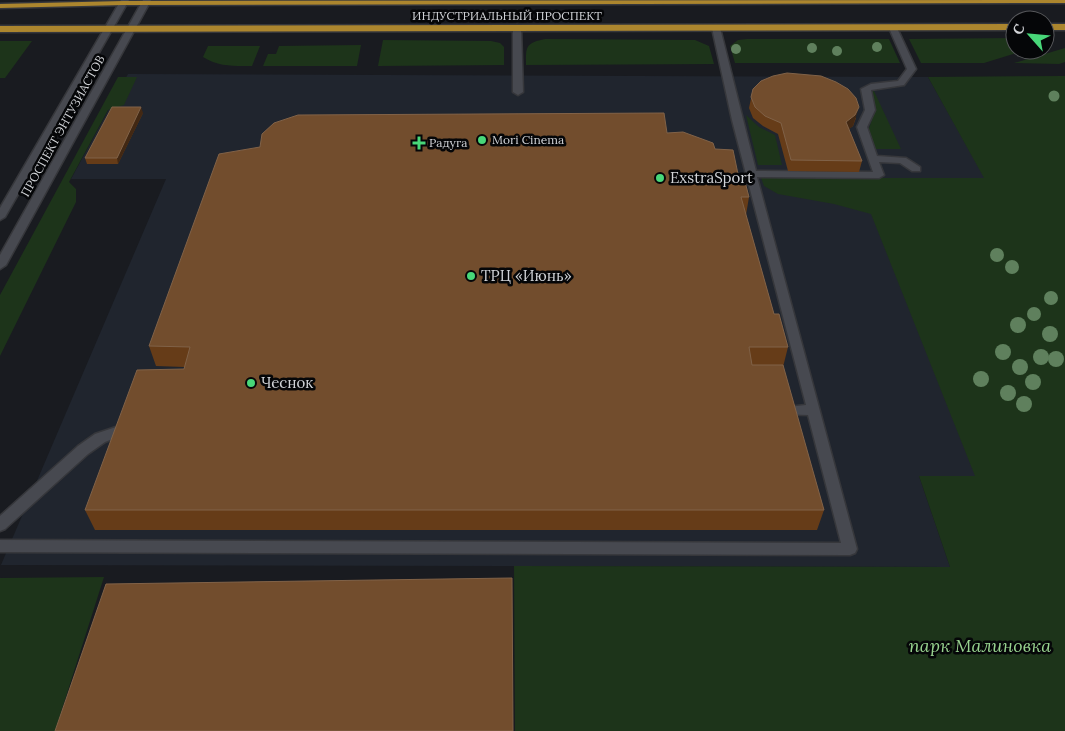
<svg xmlns="http://www.w3.org/2000/svg" width="1065" height="731" viewBox="0 0 1065 731" font-family="Lora,serif">
  <style>
    .built { fill: #20252e }
    .green { fill: #1d341a }
    .lines { fill: none; stroke-linecap: round; stroke-linejoin: round }
    .minor-casing { stroke: #36373b; stroke-width: 3 }
    .major-casing { stroke: #36373b; stroke-width: 3 }
    .minor { fill: #474950; fill-rule: evenodd }
    .major { fill: #ac862e; fill-rule: evenodd }
    .tree { fill: #5f805d }
    .wall { fill: #663c18 }
    .shaded-wall { fill: #422813 }
    .building { fill: #724d2d; stroke: #806248 }
    .poi-dot { fill: #48d779; stroke: #050608; stroke-width: 2 }
    .labels { text-anchor: middle; stroke-width: 5; stroke-linejoin: round; paint-order: stroke }
    .far-street-label { font-size: 12px; fill: #d1d3d7; stroke: #050608 }
    .far-poi-label { font-size: 12px; fill: #d1d3d7; stroke: #050608; text-anchor: start }
    .poi-label { font-size: 15px; fill: #d1d3d7; stroke: #050608; text-anchor: start }
    .near-park-label { font-size: 18px; font-style: italic; fill: #98d38f; stroke: #050608 }
  </style>
  <rect width="100%" height="100%" fill="#191b20"/>
  <path class="built" d="M128 74 928 77 985 178 860 179 976 476H919L950 567 1 565 166 179H71Z"/>
  <path class="green" d="M1015 38V50H1026L984 63H921L909 39Z
    M545 39 695 40 709 46 714 64 526 65C526 47 525 43 545 39Z
    M747 39H889L900 63H735L730 46 738 40Z
    M383 40 491 41 500 43 504 47V65L378 66Z
    M0 41H32L5 78H0Z
    M361 45 357 66H263L268 54H276L279 46Z
    M208 46H260L252 66C234 66 219 67 203 57Z
    M1065 48V62L1059 64 1014 63Z
    M1065 76V731H515L514 566 950 567 919 476H975L871 214 834 204 778 194 764 186 761 178H984L928 77Z
    M118 77H137L124 105 108 110 69 182 76 189V202L0 356V295Z
    M874 91 901 149H873L867 134 875 111 871 92Z
    M746 115 759 127 775 135 782 165H758Z
    M104 577 55 731H0V578Z"/>
  <g class="lines">
    <g class="minor-casing">
      <path id="minor" d="M121 0H129L5 217 0 220V208Z
        M143 0H151L6 265 0 269V255Z
        M517 25 521 28 523 92 518 95 513 92V28Z
        M716 25 720 28 756 171 873 172 857 127 865 110 861 89 871 84 898 81 907 69 889 28 890 26 897 28 916 69 904 85 871 90 875 110 867 127 877 156 906 158 920 167V171H912L900 163 879 162 884 175 879 178 757 177 857 549 855 553 850 555 0 552V540L841 543 808 415 779 414 777 411 779 408 806 405 732 120 712 28Z
        M129 426 134 427 136 431 134 435 117 437 105 442 88 454 5 529 0 531V516L78 446 95 434 116 427Z"/>
    </g>
    <g class="major-casing">
      <path id="major" d="M1065 0V3L123 5 0 8V4L123 1Z
        M1015 24V30L0 32V26Z
        M1045 24H1065V30H1045Z"/>
    </g>
    <use href="#minor" class="minor"/>
    <use href="#major" class="major"/>
  </g>
  <g class="tree">
    <circle cx="877" cy="47" r="5"/>
    <circle cx="812" cy="48" r="5"/>
    <circle cx="736" cy="49" r="5"/>
    <circle cx="837" cy="51" r="5"/>
    <circle cx="1054" cy="96" r="5.5"/>
    <circle cx="997" cy="255" r="7"/>
    <circle cx="1012" cy="267" r="7"/>
    <circle cx="1051" cy="298" r="7"/>
    <circle cx="1034" cy="314" r="7"/>
    <circle cx="1018" cy="325" r="8"/>
    <circle cx="1050" cy="334" r="8"/>
    <circle cx="1003" cy="352" r="8"/>
    <circle cx="1041" cy="357" r="8"/>
    <circle cx="1056" cy="359" r="8"/>
    <circle cx="1020" cy="367" r="8"/>
    <circle cx="981" cy="379" r="8"/>
    <circle cx="1033" cy="382" r="8"/>
    <circle cx="1008" cy="393" r="8"/>
    <circle cx="1024" cy="404" r="8"/>
  </g>
  <path class="wall" d="M753 89 856 118 853 126 849 129 862 161 859 172 788 171 778 134 763 126 753 118 749 108Z
    M143 113 118 164H87L85 158Z
    M667 133 715 149 738 174 749 197 746 215 774 314 788 347 783 367 824 510 817 530H95L85 510 184 369V367L156 366 149 346Z"/>
  <path class="shaded-wall" d="M141 107 143 113 118 164 117 158Z
    M859 107 853 126 844 133 846 122Z"/>
  <path class="building" d="M787 73 821 76 836 82 848 89 856 98 859 107 855 115 846 122 862 161 791 160 781 123 765 116 755 107 751 97 753 89 761 81 773 76Z
    M112 107H141L117 158H85Z
    M664 113 667 133 683 132 713 143 715 149 733 150 738 174H743L749 197H741L774 314H779L788 347H749L752 365H783L824 510H85L137 370 184 369 190 347 149 346 219 154 260 147 262 134 274 123 298 115Z
    M512 578 513 731H55L106 584Z"/>
  <g class="poi-dot">
    <circle cx="482" cy="140" r="5"/>
    <path d="M416.5 135.5h5v5h5v5h-5v5h-5v-5h-5v-5h5z"/>
    <circle cx="660" cy="178" r="5"/>
    <circle cx="471" cy="276" r="5"/>
    <circle cx="251" cy="383" r="5"/>
  </g>
  <g class="labels">
    <g class="far-street-label">
      <text x="507" y="20">ИНДУСТРИАЛЬНЫЙ ПРОСПЕКТ</text>
      <text transform="translate(63 126) rotate(-61)" y="4">ПРОСПЕКТ ЭНТУЗИАСТОВ</text>
    </g>
    <g class="far-poi-label">
      <text x="492" y="144">Mori Cinema</text>
      <text x="429" y="147">Радуга</text>
    </g>
    <g class="poi-label">
      <text x="670" y="183">ExstraSport</text>
      <text x="481" y="281">ТРЦ «Июнь»</text>
      <text x="261" y="388">Чеснок</text>
    </g>
    <g class="near-park-label">
      <text x="980" y="652">парк Малиновка</text>
    </g>
  </g>
  <g transform="translate(1030 35) rotate(297)"><circle r="24" fill="#050608" stroke="#57585b"/>
  <path d="M0-4L9 19L0 12L-9 19Z" fill="#48d779"/>
  <text y="-8" font-size="14" font-weight="bold" text-anchor="middle" fill="#d1d3d7">С</text>
  </g>
</svg>
